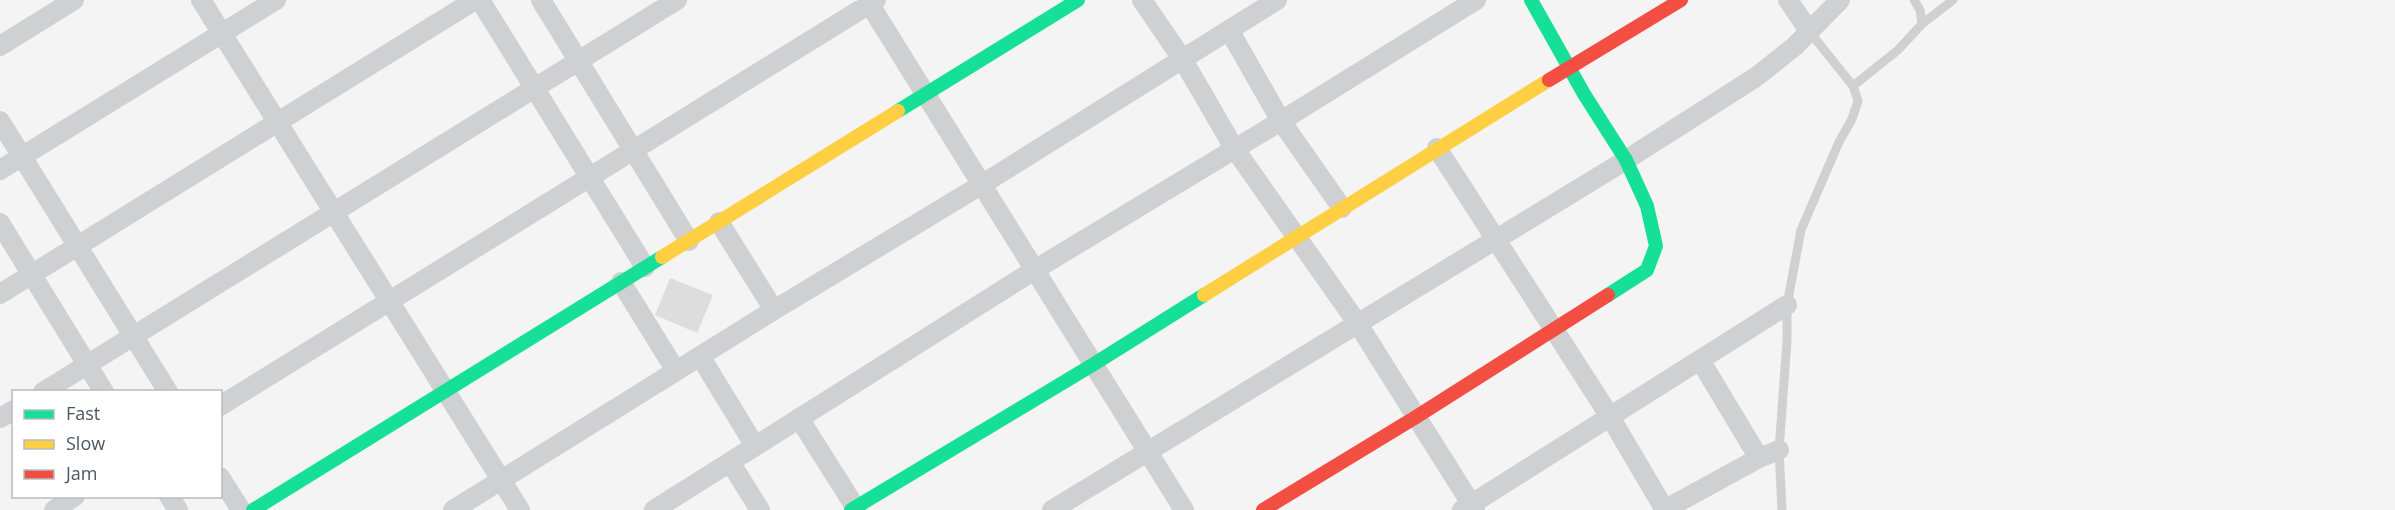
<svg xmlns="http://www.w3.org/2000/svg" width="2395" height="510" viewBox="0 0 2395 510" font-family="'Open Sans',sans-serif">
  <style>
    .building { fill: #ddddde }
    .lines { fill: none; stroke-linecap: round; stroke-linejoin: round }
    .lane { stroke: #ced0d2; stroke-width: 9 }
    .street { stroke: #ced0d2; stroke-width: 20 }
    .fast { stroke: #16e098; stroke-width: 14 }
    .slow { stroke: #ffcf43; stroke-width: 14 }
    .jam { stroke: #f24e42; stroke-width: 14 }
  </style>
  <rect width="100%" height="100%" fill="#f4f4f4"/>
  <path class="building" d="M670 278 713 295 697 333 655 315Z"/>
  <g class="lines">
    <path class="lane" d="M1922 24 1953 0
      M1853 86 1898 50 1922 24 1920 10 1914 0
      M1782 510 1779 450 1787 341V305L1801 230 1839 142 1852 119 1858 101 1853 86 1809 31"/>
    <path class="street" d="M201 0 520 510
      M480 0 645 267
      M541 0 689 241
      M867 0 1184 510
      M1142 0 1183 60 1234 148 1358 324 1475 510
      M1788 0 1809 31
      M1229 30 1281 121 1342 208
      M0 46 74 0
      M0 121 168 392
      M1437 148 1609 415 1665 510
      M0 170 276 0
      M719 222 774 310
      M0 223 104 392
      M621 282 676 371
      M0 294 475 0
      M700 356 755 446
      M1700 360 1759 458
      M43 392 677 0
      M220 406 876 0
      M0 418 14 410
      M799 418 857 510
      M730 462 760 510
      M220 477 241 510
      M169 496 178 510
      M54 510 75 496
      M453 510 774 310 981 185 1277 0
      M654 510 1036 269 1281 121 1476 0
      M1052 510 1626 160 1756 77 1795 46 1840 0
      M1462 510 1787 305
      M1664 510 1759 458 1779 450"/>
    <path class="fast" d="M1531 0 1584 94 1626 160 1647 206 1656 246 1647 270 1608 295
      M898 111 1078 0
      M253 510 662 257
      M851 510 1094 364 1204 295"/>
    <path class="slow" d="M662 257 898 111
      M1204 295 1549 80"/>
    <path class="jam" d="M1549 80 1681 0
      M1263 510 1416 417 1608 295"/>
  </g>
  <rect x="12" y="390" width="210" height="108" fill="#ffffff" stroke="#b7bbc0" stroke-width="1.5"/>
  <rect x="24" y="410" width="30" height="9" fill="#16e098" stroke="#b7bbc0" stroke-width="1.5"/>
  <text x="66" y="420" font-size="18" fill="#4a5661">Fast</text>
  <rect x="24" y="440" width="30" height="9" fill="#ffcf43" stroke="#b7bbc0" stroke-width="1.5"/>
  <text x="66" y="450" font-size="18" fill="#4a5661">Slow</text>
  <rect x="24" y="470" width="30" height="9" fill="#f24e42" stroke="#b7bbc0" stroke-width="1.5"/>
  <text x="66" y="480" font-size="18" fill="#4a5661">Jam</text>
</svg>
